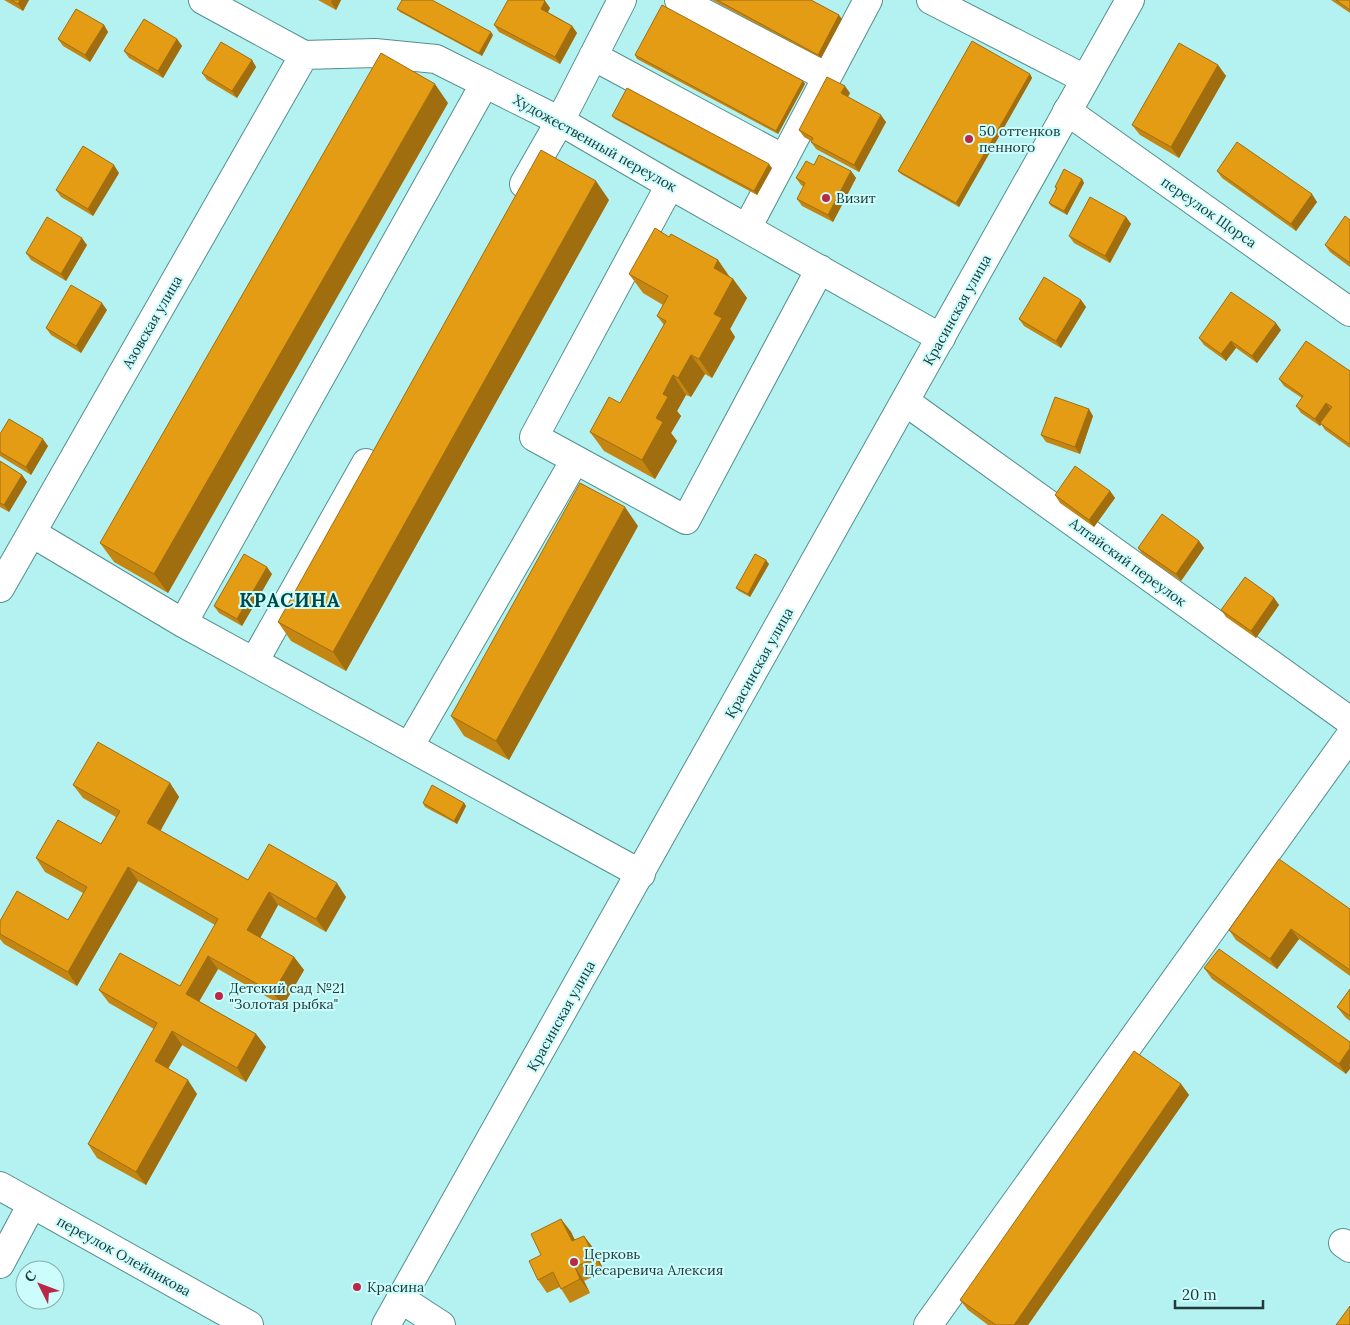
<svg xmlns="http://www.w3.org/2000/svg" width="1350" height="1325" viewBox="0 0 1350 1325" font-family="Lora,serif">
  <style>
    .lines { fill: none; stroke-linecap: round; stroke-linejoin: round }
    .minor-casing { stroke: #548f8f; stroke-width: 30 }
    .major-casing { stroke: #548f8f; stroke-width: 30 }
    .minor { stroke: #fff; stroke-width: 28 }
    .major { stroke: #fff; stroke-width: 28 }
    .wall { fill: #c48612 }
    .shaded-wall { fill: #a06d0f }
    .building { fill: #e49c15; stroke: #a06d0f }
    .poi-dot { fill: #b92846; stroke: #ccfdfc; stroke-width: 2 }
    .labels { text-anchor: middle; stroke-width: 4; stroke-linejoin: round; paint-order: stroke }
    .poi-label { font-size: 14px; fill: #213b3a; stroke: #ccfdfc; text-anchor: start }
    .street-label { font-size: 14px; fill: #213b3a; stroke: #ccfdfc }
    .district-label { font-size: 19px; font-weight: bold; letter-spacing: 1px; fill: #004848; stroke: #ccfdfc }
  </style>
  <rect width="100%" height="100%" fill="#b4f2f2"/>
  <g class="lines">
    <g class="minor-casing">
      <path id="minor" d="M203 0 304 55 375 53 436 59 560 121 670 185 941 338
        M679 0 827 77
        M931 0 1085 79
        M593 56 784 159
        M1067 111 1350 312
        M524 184 560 121 622 0
        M670 185 534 437 686 520 820 269
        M747 228 868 0
        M906 402 1350 721
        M32 533 183 623 641 874
        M0 588 304 55
        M183 623 485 83
        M254 662 366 463
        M409 747 575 460
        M0 1186 249 1325
        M1343 1243 1350 1248
        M0 1264 32 1204
        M401 1299 441 1325
        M928 1325 1350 736"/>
    </g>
    <g class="major-casing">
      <path id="major" d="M386 1325 1130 0"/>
    </g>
    <use href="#minor" class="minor"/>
    <use href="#major" class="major"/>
  </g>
  <path class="wall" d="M4 0H29L23 11Z
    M318 0H341L336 10Z
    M712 0H811L842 19 821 58Z
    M1331 0H1350V13Z
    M545 1 550 8 548 12 572 26 577 33 560 64 499 32 494 25Z
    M397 9 493 35 482 56 400 12Z
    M104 25 108 32 90 62 63 46 58 39Z
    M177 39 182 46 163 78 129 58 124 51Z
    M635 55 803 81 805 84 778 134 637 59Z
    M252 60 256 67 237 98 207 80 202 73Z
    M1218 65 1226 76 1179 158 1140 135 1132 125Z
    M1030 74 1032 78 959 207 901 174 898 171Z
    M850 93 848 97 886 122 859 172 816 149 811 142V141L804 137 799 130Z
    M448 103 168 593 114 562 100 543Z
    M612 116 772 168 757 195 615 119Z
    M814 165 851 171 856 178 833 222 802 206 797 199 804 187 801 185 796 178Z
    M1217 171 1317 202 1296 231 1222 178Z
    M119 173 93 216 61 197 56 190Z
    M1082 179 1084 183 1067 215 1051 206 1049 203 1056 189 1055 187Z
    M609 200 346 671 291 641 278 622Z
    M1126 217 1131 224 1110 263 1074 243 1069 236Z
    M1350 220V267L1330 252 1325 245Z
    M669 237 718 260 730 277 733 279 747 298 730 329 735 337 712 378 705 374 691 397 686 395 677 411 681 416 671 433 677 441 655 479 604 451 590 432 620 403 664 325 657 316 663 305 643 293 629 274Z
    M87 245 66 281 31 260 26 253Z
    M1081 300 1086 307 1061 348 1024 326 1019 319Z
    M107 310 81 353 51 335 46 328Z
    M1281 330 1257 363 1236 348 1226 361 1204 345 1199 338Z
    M1350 371V448L1325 430 1321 424 1320 426 1301 413 1296 406 1302 398 1284 386 1279 379Z
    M1093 416 1080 454 1046 442 1041 435Z
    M0 434 48 446 31 475 0 456Z
    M0 461 22 475 27 482 9 512 0 507Z
    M1110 491 1115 498 1094 527 1060 503 1055 495Z
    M638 526 509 760 464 736 451 716Z
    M1199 541 1204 548 1181 581 1143 555 1138 548Z
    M769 564 750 597 739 591 736 588Z
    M272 574 242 626 219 613 214 606Z
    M1274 598 1279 605 1256 638 1226 617 1221 610Z
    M170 783 179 797 160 831 248 880 346 897 326 932 278 905 260 938 294 957 304 970 283 1006 218 969 199 1001 256 1034 266 1047 246 1082 182 1045 168 1069 197 1094 146 1185 97 1158 88 1144 154 1029 109 1003 99 990 180 986 215 925 138 881 77 986 4 944 0 939V921L68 920 83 893 45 872 36 858 101 844 116 817 83 798 73 785Z
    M423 803H464L466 806 457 824 425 807Z
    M1350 909V976L1299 939 1277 969 1236 940 1229 930Z
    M1204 968 1350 1042 1346 1074 1212 979Z
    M1350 989V1021L1345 1017 1337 1007Z
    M1181 1084 1189 1095 1028 1325H988L968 1310 960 1300Z
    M561 1219 571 1232 575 1240 594 1249 604 1271 584 1281 590 1293 570 1303 560 1287 547 1293 538 1280 541 1255Z"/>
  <path class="shaded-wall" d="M20 0H29L23 11 18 4Z
    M332 0H341L336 10 331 2Z
    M545 1 550 8 546 16 541 9Z
    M839 15 842 19 821 58 818 55Z
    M104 25 108 32 90 62 85 55Z
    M572 26 577 33 560 64 555 57Z
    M491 32 493 35 482 56 479 53Z
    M177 39 182 46 163 78 158 71Z
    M252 60 256 67 237 98 232 91Z
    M1218 65 1226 76 1179 158 1171 147Z
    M1030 74 1032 78 959 207 956 203Z
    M803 81 805 84 778 134 776 131Z
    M435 84 448 103 168 593 154 574Z
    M845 86 850 93 846 100 841 93Z
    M881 115 886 122 859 172 854 165Z
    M769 164 772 168 757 195 754 191Z
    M114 165 119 173 93 216 88 209Z
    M851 171 856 178 833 222 828 215Z
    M1082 179 1084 183 1067 215 1064 211Z
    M596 181 609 200 346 671 333 652Z
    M1312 194 1317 202 1296 231 1291 224Z
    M1126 217 1131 224 1110 263 1105 256Z
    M82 238 87 245 66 281 61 274Z
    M718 260 731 280 714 268Z
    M733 279 747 298 730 329 735 337 712 378 699 359 714 314Z
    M1081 300 1086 307 1061 348 1056 341Z
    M102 303 107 310 81 353 76 346Z
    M1276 323 1281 330 1257 363 1252 356Z
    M1231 341 1236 348 1226 361 1221 354Z
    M691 355 705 374 691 397 678 378Z
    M673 375 686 395 677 411 681 416 671 433 677 441 655 479 642 460 663 394Z
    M1326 403 1331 410 1320 426 1315 419Z
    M1089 409 1093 416 1080 454 1075 447Z
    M43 439 48 446 31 475 26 467Z
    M22 475 27 482 9 512 4 505Z
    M1110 491 1115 498 1094 527 1089 520Z
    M625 507 638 526 509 760 496 741Z
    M1199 541 1204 548 1181 581 1176 574Z
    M766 560 769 564 750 597 748 594Z
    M267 567 272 574 242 626 237 619Z
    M1274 598 1279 605 1256 638 1251 631Z
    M170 783 179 797 157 837 147 823Z
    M464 803 466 806 457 824 454 821Z
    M128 867 138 881 77 986 68 972Z
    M337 883 346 897 326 932 316 919Z
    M269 892 278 905 257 944 247 930Z
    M1291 929 1299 939 1277 969 1270 959Z
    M208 956 218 969 196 1007 186 994Z
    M294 957 304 970 283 1006 273 993Z
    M172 1031 182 1045 164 1075 155 1061Z
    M256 1034 266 1047 246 1082 237 1068Z
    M1350 1048V1069L1346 1074 1339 1064Z
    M188 1080 197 1094 146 1185 136 1172Z
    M1181 1084 1189 1095 1028 1325H1014Z
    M561 1219 571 1232 582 1255 572 1241Z
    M584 1236 594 1249 604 1271 595 1258Z
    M575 1267 584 1281 590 1293 580 1279Z"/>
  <path class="building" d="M11 0H20L18 4Z
    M402 0H432L491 32 479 53 397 9Z
    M508 0H544L545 1 541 9 572 26 555 57 494 25Z
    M717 0H811L839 15 818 55Z
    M1336 0H1350V10Z
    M662 5 803 81 776 131 635 55Z
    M76 9 104 25 85 55 58 39Z
    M144 19 177 39 158 71 124 51Z
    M972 41 1030 74 956 203 898 171Z
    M221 42 252 60 232 91 202 73Z
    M1179 43 1218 65 1171 147 1132 125Z
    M381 53 435 84 154 574 100 543Z
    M827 77 845 86 841 93 881 115 854 165 811 142 813 138 799 130Z
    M627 88 769 164 754 191 612 116Z
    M1237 142 1312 194 1291 224 1217 171Z
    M83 146 114 165 88 209 56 190Z
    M541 150 596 181 333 652 278 622Z
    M819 155 851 171 828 215 797 199 805 183 796 178 806 161 814 165Z
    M1064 169 1082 179 1064 211 1049 203 1057 188 1055 187Z
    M1090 197 1126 217 1105 256 1069 236Z
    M1345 216 1350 220V263L1325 245Z
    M47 217 82 238 61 274 26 253Z
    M655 228 669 237 671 234 718 260 714 268 733 279 714 314 722 318 699 359 691 355 678 378 673 375 663 394 668 397 656 418 663 422 642 460 590 432 609 397 620 403 666 321 657 316 668 296 629 274Z
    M1044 277 1081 300 1056 341 1019 319Z
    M71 285 102 303 76 346 46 328Z
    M1231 292 1276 323 1252 356 1231 341 1221 354 1199 338Z
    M1306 341 1350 371V443L1349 444 1320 423 1332 407 1326 403 1315 419 1296 406 1303 396 1279 379Z
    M1055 397 1089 409 1075 447 1041 435Z
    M9 419 43 439 26 467 0 452V434Z
    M0 461 22 475 4 505 0 503Z
    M1075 466 1110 491 1089 520 1055 495Z
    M580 483 625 507 496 741 451 716Z
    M1162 514 1199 541 1176 574 1138 548Z
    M244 554 267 567 237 619 214 606Z
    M755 554 766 560 748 594 736 588Z
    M1245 577 1274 598 1251 631 1221 610Z
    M98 742 170 783 147 823 248 880 269 844 337 883 316 919 269 892 247 930 294 957 273 993 208 956 186 994 256 1034 237 1068 172 1031 155 1061 188 1080 136 1172 88 1144 157 1023 99 990 120 953 180 986 218 919 128 867 68 972 0 934V921L17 891 68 920 87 887 36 858 58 820 101 844 120 811 73 785Z
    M432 785 464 803 454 821 423 803Z
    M1279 859 1350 909V970L1291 929 1270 959 1229 930Z
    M1219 949 1350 1042V1048L1339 1064 1204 968Z
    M1350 989V1016L1337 1007Z
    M1134 1051 1181 1084 1014 1325H996L960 1300Z
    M561 1219 572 1241 584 1236 595 1258 575 1267 580 1279 561 1289 553 1272 538 1280 529 1261 541 1255 531 1234Z
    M1350 1306V1325H1336Z"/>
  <g class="poi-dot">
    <circle cx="969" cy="139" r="5"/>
    <circle cx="826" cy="198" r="5"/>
    <circle cx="219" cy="996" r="5"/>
    <circle cx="574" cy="1262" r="5"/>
    <circle cx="357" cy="1287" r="5"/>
  </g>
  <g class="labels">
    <g class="poi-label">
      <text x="979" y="136">50 оттенков<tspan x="979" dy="16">пенного</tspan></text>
      <text x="836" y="203">Визит</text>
      <text x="229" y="993">Детский сад №21<tspan x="229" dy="16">"Золотая рыбка"</tspan></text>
      <text x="584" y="1259">Церковь<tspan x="584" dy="16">Цесаревича Алексия</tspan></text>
      <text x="367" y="1292">Красина</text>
    </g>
    <g class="street-label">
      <text transform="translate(595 143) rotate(29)" y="5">Художественный переулок</text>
      <text transform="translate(1209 212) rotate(35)" y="5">переулок Щорса</text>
      <text transform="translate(957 310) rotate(-61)" y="5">Красинская улица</text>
      <text transform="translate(152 322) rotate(-60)" y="5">Азовская улица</text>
      <text transform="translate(1128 562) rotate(36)" y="5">Алтайский переулок</text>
      <text transform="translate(759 663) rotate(-61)" y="5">Красинская улица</text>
      <text transform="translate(561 1016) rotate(-61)" y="5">Красинская улица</text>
      <text transform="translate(124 1256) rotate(29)" y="5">переулок Олейникова</text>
    </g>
    <g class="district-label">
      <text x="290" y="607">КРАСИНА</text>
    </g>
  </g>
  <g transform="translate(40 1285) rotate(312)"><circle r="24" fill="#ccfdfc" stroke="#88afae"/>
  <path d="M0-4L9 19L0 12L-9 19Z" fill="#b92846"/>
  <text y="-8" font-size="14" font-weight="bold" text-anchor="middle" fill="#213b3a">С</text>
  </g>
  <path d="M1175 1300v8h88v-8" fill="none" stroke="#213b3a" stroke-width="2.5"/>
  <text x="1182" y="1300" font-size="15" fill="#213b3a" stroke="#ccfdfc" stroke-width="4" paint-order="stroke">20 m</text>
</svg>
